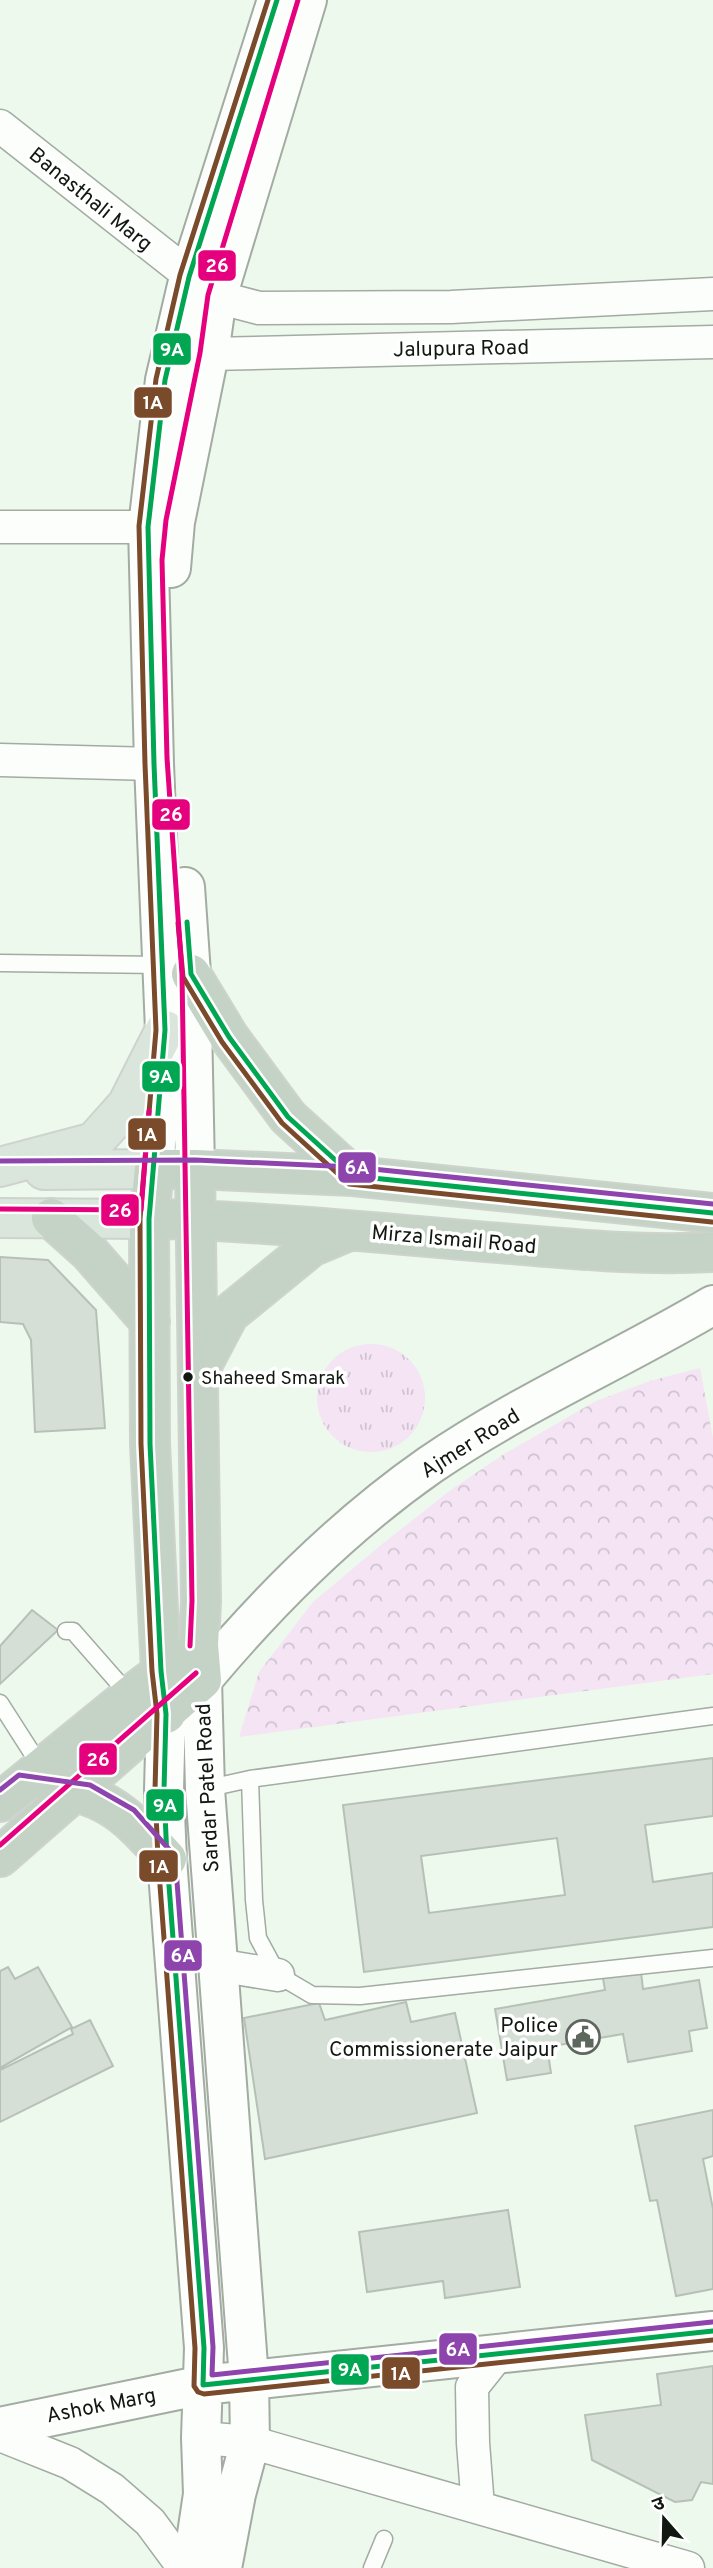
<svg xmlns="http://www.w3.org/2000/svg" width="713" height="2568" viewBox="0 0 713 2568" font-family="Overpass,'Noto Sans Devanagari',sans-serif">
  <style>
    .grass { fill: url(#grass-tufts) }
    .park { fill: url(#park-crowns) }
    .building { fill: #d5dfd5; stroke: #b7c0b7; stroke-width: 2; fill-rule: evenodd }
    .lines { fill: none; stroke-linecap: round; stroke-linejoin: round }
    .lane-casing { stroke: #a3aba2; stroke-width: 19 }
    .street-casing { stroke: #a3aba2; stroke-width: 35 }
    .secondary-casing { stroke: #a3aba2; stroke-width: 42 }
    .primary-casing { stroke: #ced3ce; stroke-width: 42 }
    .highway-casing { stroke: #ced3ce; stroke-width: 42 }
    .lane { stroke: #fcfefc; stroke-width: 16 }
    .street { stroke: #fcfefc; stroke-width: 32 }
    .secondary { stroke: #fcfefc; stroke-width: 38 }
    .primary { stroke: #dae5db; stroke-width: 38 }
    .highway { stroke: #c4d3c5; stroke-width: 38 }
    .bus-1-casing { stroke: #fff; stroke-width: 10 }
    .bus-2-casing { stroke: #fff; stroke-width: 10 }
    .bus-3-casing { stroke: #fff; stroke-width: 10 }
    .bus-4-casing { stroke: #fff; stroke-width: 10 }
    .bus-1 { stroke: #00a651; stroke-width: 5 }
    .bus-2 { stroke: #7a4b2a; stroke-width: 5 }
    .bus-3 { stroke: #e5007d; stroke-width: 5 }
    .bus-4 { stroke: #8e44ad; stroke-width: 5 }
    .bus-dot { fill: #111811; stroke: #fff; stroke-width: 2.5 }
    .labels { text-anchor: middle; stroke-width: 7; stroke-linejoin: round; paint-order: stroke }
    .bus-label { font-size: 19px; fill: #111811; stroke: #fff; text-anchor: start }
    .street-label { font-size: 21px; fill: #111811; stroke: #fff }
    .poi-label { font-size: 21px; fill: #111811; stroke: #fff; text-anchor: end }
    .line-badge { stroke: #fff; stroke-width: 2.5 }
    .badge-label { font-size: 19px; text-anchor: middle; font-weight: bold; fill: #fff }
  </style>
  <defs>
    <pattern id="grass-tufts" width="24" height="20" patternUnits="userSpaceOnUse" patternTransform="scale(1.75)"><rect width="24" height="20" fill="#f4e4f4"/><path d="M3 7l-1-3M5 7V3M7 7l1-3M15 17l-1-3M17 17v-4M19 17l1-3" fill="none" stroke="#d0c3d0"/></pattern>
    <pattern id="park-crowns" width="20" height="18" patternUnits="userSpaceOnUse" patternTransform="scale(1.75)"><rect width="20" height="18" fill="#f4e4f4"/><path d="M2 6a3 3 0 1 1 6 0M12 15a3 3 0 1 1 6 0" fill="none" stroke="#d0c3d0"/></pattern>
  </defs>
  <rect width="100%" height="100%" fill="#edf9ed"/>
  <path class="grass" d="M317 1398a54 54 0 1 1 108 0a54 54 0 1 1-108 0Z"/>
  <path class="park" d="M700 1368 713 1438V1674L239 1737 259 1672 313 1602 381 1545 448 1492 504 1454 596 1401 650 1381Z"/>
  <path class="building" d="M0 1257 48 1260 96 1310 105 1428 35 1432 31 1340 23 1324 0 1322Z
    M32 1610 58 1630 0 1684V1646Z
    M713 1758V1816L645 1825 653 1882 713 1873V1927L364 1972 343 1805ZM557 1838 565 1895 429 1913 421 1856Z
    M8 1967 15 1979 38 1967 72 2027 0 2068V1971Z
    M641 1972 643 1989 699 1980 707 2028 689 2031 692 2051 628 2062 623 2034 547 2047 551 2073 507 2080 495 2009 605 1990 603 1978Z
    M406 2002 411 2022 455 2013 477 2113 265 2159 244 2018 319 2003 325 2020Z
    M90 2020 113 2066 0 2122V2070L73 2034 71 2029Z
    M713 2110V2156L703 2159 713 2209V2289L676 2296 657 2200 650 2201 635 2126Z
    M508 2210 520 2287 445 2298 443 2281 367 2292 359 2232Z
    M713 2366V2484L701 2482 692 2500 675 2502 592 2460 585 2415 661 2405 657 2374Z"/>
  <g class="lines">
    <g class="lane-casing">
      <path id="lane" d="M0 963 162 965
        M66 1631H73L130 1696
        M0 1703 41 1767
        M250 1779 254 1900 258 1938 278 1975 312 1995 360 1996 713 1958
        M205 1789 250 1779 713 1716
        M372 2568 384 2539"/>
    </g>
    <g class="street-casing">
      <path id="street" d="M0 126 217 297 259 308 451 307 713 294
        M186 350 209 354 713 342
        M0 527H148
        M0 760 154 764
        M217 1965 278 1975
        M0 2435 70 2463 112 2489 150 2522 184 2568
        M201 2438 250 2442 688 2568
        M478 2507 473 2443 472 2387 500 2352"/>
    </g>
    <g class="secondary-casing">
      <path id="secondary" d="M171 568 175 522 209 354 217 297 307 0
        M185 887 191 974 195 1169
        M154 1169 165 1030 154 764 148 527 165 380 189 277 277 0
        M166 1714 164 1790 167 1859 204 2348 201 2438 203 2494 192 2568
        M0 2427 203 2385 713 2331
        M222 2568 236 2494 250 2442 249 2379 205 1789 202 1680C269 1600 344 1525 430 1465 519 1404 620 1360 713 1305"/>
    </g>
    <g class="primary-casing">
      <path id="primary" d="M0 1167 94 1142 127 1105 165 1030
        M44 1170 154 1169
        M0 1218 149 1219"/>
    </g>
    <g class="highway-casing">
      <path id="highway" d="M191 974 229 1037 288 1117 353 1176
        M51 1218 89 1252 150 1322
        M170 1219C281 1223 390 1234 500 1243 571 1249 642 1256 713 1252
        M199 1371 229 1314 311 1247 349 1231
        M166 1714 161 1671 150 1444 149 1219 154 1169H195L353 1176 713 1213
        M53 1788C109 1794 131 1820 167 1859
        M0 1802 130 1696 179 1659
        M0 1857 202 1680 199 1646 201 1601 195 1169"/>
    </g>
    <use href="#lane" class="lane"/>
    <use href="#street" class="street"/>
    <use href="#secondary" class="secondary"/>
    <use href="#primary" class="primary"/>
    <use href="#highway" class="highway"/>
    <g class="bus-1-casing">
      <path id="bus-1" d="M277 0 189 277 165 380 148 527 154 764 165 1030 149 1219 150 1444 161 1671 166 1714 164 1790 167 1859 204 2348 203 2385 713 2331
        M187 922 191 974 229 1037 288 1117 353 1176 713 1213"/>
    </g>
    <g class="bus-2-casing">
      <path id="bus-2" d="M268 0 180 275 156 379 139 526 145 764 156 1030 140 1219 141 1444 152 1671 157 1714 155 1790 158 1859 195 2348 194 2386 198 2392 204 2394 713 2340
        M178 923 183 977 222 1042 282 1123 349 1184 712 1222"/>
    </g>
    <g class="bus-3-casing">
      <path id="bus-3" d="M0 1209 141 1210 149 1111
        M190 1646 192 1601 182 974 167 758 162 560 166 520 200 353 208 295 298 0
        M0 1845 196 1673"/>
    </g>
    <g class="bus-4-casing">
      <path id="bus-4" d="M0 1161 195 1160 353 1167 713 1204
        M0 1790 19 1775 90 1785 134 1810 175 1856 213 2347 212 2375 712 2322"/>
    </g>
    <use href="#bus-1" class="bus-1"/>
    <use href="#bus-2" class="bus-2"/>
    <use href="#bus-3" class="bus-3"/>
    <use href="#bus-4" class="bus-4"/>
  </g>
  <defs>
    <g id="civic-ring" transform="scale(1.75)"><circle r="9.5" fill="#fff" stroke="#5e675e" stroke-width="1.5"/><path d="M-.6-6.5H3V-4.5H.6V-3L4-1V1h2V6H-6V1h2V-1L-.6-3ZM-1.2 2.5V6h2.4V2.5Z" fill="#5e675e"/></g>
  </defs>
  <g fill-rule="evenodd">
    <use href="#civic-ring" x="583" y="2037"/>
  </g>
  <circle class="bus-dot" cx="188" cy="1377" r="6"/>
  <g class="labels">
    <g class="bus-label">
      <text x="201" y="1384">Shaheed Smarak</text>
    </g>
    <g class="street-label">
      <text transform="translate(91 199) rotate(39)" y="7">Banasthali Marg</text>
      <text transform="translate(461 348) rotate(-1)" y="7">Jalupura Road</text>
      <text transform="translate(454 1239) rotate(5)" y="7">Mirza Ismail Road</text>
      <text transform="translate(470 1443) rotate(-32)" y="7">Ajmer Road</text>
      <text transform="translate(207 1788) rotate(-93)" y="7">Sardar Patel Road</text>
      <text transform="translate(101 2405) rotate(-11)" y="7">Ashok Marg</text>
    </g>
    <g class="poi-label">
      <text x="558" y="2032">Police<tspan x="558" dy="24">Commissionerate Jaipur</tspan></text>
    </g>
  </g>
  <g class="line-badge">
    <rect x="197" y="249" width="40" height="33" rx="7" fill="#e5007d"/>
    <rect x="152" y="332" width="40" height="34" rx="7" fill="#00a651"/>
    <rect x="133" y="386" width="40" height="33" rx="7" fill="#7a4b2a"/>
    <rect x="151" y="798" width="40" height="33" rx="7" fill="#e5007d"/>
    <rect x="141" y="1060" width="40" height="33" rx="7" fill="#00a651"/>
    <rect x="127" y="1117" width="40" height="34" rx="7" fill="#7a4b2a"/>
    <rect x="337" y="1151" width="40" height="33" rx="7" fill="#8e44ad"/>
    <rect x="100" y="1193" width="40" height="34" rx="7" fill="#e5007d"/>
    <rect x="78" y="1742" width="40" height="34" rx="7" fill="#e5007d"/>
    <rect x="145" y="1788" width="40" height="34" rx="7" fill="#00a651"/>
    <rect x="138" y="1849" width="41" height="34" rx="7" fill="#7a4b2a"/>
    <rect x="163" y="1939" width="40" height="33" rx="7" fill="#8e44ad"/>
    <rect x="438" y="2332" width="40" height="34" rx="7" fill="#8e44ad"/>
    <rect x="330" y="2353" width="40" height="33" rx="7" fill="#00a651"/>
    <rect x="381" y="2356" width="40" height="34" rx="7" fill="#7a4b2a"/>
  </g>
  <g class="badge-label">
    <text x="217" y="272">26</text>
    <text x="172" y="356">9A</text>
    <text x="153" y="409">1A</text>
    <text x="171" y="821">26</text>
    <text x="161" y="1083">9A</text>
    <text x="147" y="1141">1A</text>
    <text x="357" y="1174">6A</text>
    <text x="120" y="1217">26</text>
    <text x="98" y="1766">26</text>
    <text x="165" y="1812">9A</text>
    <text x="159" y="1873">1A</text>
    <text x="183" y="1962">6A</text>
    <text x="458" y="2356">6A</text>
    <text x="350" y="2376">9A</text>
    <text x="401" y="2380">1A</text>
  </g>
  <g transform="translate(664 2519) rotate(340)" stroke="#ffffff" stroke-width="5" paint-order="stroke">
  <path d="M0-5L12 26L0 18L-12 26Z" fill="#111811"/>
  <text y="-10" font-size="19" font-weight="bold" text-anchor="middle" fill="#111811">उ</text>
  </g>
</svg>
